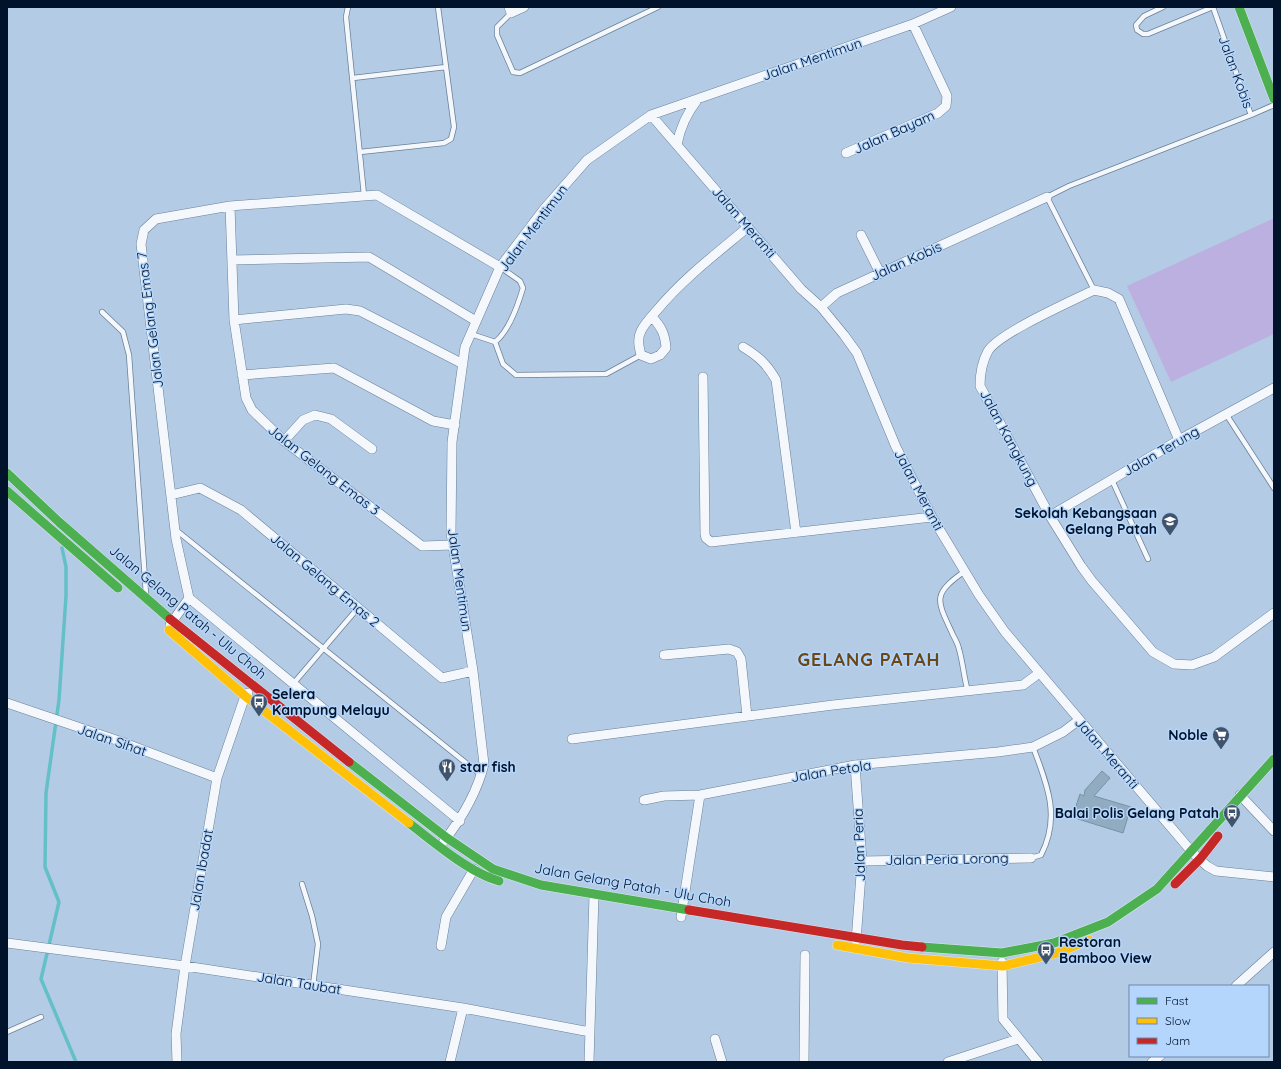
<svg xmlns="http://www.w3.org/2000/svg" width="1281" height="1069" viewBox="0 0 1281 1069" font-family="Quicksand,sans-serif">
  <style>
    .green { fill: #bcb0e1 }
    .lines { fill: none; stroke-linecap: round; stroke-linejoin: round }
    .stream { stroke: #64c0c6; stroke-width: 3.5 }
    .building { fill: #91acc1; stroke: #7493a7 }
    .lane-casing { stroke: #6a8096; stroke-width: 6 }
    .street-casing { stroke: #6a8096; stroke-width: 10 }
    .fast-casing { stroke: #dde8f4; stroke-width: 10 }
    .slow-casing { stroke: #dde8f4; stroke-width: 10 }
    .jam-casing { stroke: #dde8f4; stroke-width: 10 }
    .lane { stroke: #f4f7fb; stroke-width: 4.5 }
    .street { stroke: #f4f7fb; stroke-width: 9 }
    .fast { stroke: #4caf50; stroke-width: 9 }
    .slow { stroke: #ffc107; stroke-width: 9 }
    .jam { stroke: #c62828; stroke-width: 9 }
    .labels { text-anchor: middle; stroke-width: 3; stroke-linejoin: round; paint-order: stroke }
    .street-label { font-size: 14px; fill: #01132a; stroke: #b5d6fc }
    .poi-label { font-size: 14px; font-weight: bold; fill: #01132a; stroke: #b5d6fc; text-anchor: end }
    .district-label { font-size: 18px; font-weight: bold; letter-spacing: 1px; fill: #6a4714; stroke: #b5d6fc }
  </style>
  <rect width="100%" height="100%" fill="#b4cbe6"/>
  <path class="green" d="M1274 218V334L1171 382 1127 286Z"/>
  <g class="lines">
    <path class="stream" d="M62 548 66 567V596L59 700 46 793 45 867 59 902 41 979 76 1062"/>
  </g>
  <path class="building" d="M1102 771 1110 778 1094 796 1131 807 1123 833 1078 819V817L1073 815 1080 794 1084 796 1085 790Z"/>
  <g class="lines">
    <g class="lane-casing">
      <path id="lane" d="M348 7 346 17 364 195
        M1163 7 1144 16 1136 25 1137 30 1143 34H1148L1213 7
        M1213 7 1251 115 1274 105
        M511 13 497 27V35L513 72 520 73 658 7
        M353 78 446 67
        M360 152 444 143 451 139 454 127 438 7
        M1094 290 1047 197 1069 186 1251 115
        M102 312 123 332 129 355 146 594
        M471 334 495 342C509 331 518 305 523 288L520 281 500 267
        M495 342 503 364 516 375 606 374 641 355
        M1226 414 1274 488
        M1112 480 1148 559
        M176 530 481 775
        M965 571C931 595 937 600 953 635 955 639 958 644 959 649 963 663 964 678 968 692
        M293 684 358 608
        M1031 858 1041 855C1061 817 1047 784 1033 747
        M302 884 312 916 318 944 313 986
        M7 1032 41 1017"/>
    </g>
    <g class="street-casing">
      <path id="street" d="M509 7 511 13 524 7
        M651 115 801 289 821 307 844 335 857 353 896 447 932 517 979 595 1005 632 1192 852 1207 866 1216 871 1274 877
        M677 145C680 127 687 113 698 99
        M846 153 938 113 946 106 947 96 913 24
        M230 206 234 320 246 398 252 410 284 441 422 546 453 545
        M861 235 880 273
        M232 260 369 257 476 321
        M821 307 837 293 1047 197
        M652 317C661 326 665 334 666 348L660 355 651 359 641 355C639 347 637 339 641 331 645 323 652 316 658 309 684 278 717 253 748 227
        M234 320 346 309 360 311 463 364
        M743 347C758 356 767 364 776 380L796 533
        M242 375 334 368 433 421 455 425
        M703 377 705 534 706 538 711 542 932 517
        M1179 440 1119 299 1108 293 1094 290C1072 301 999 333 988 351 982 362 980 373 980 386L1050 516 1081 566 1092 581 1153 652 1174 664 1192 665 1214 657 1274 613
        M284 441 303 420 315 415 331 419 372 449
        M171 495 200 488 241 510 442 678 473 671
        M1050 516 1179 440 1274 388
        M189 598 176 539 141 244 144 230 156 219 230 206 377 195 500 267
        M189 598 460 821
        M170 625 189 598
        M664 655 729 649 737 652 741 659 747 716
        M7 703 119 741 217 778
        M572 739 833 705 1023 685 1038 674
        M855 765 862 861 856 941
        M1240 795 1274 831
        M644 800 664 796 700 795 855 765 998 752 1033 747 1063 732 1079 720
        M444 841C462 818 477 793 484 764L473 671 451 533 452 442 465 347 500 267 544 209 587 160 651 115 913 24 951 7
        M862 861 1031 858
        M681 917 700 795
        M7 943 185 966 463 1008 590 1032
        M441 946 446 917 474 869
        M1002 962 1003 1019 1038 1062
        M1236 986 1274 952
        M715 1039 722 1062
        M177 1062 176 1034 185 966 217 778 245 696 248 693
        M450 1062 463 1008
        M589 1062 594 895
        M804 1062 805 955
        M948 1062 1018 1039
        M1152 1062 1160 1056"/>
    </g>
    <g class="fast-casing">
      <path id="fast" d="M1239 7 1274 99
        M7 473 59 522 170 619
        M7 491 118 588
        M349 762 447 838 493 869 541 885 689 910
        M409 823C433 842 470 873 499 881
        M922 947 1002 953 1054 943 1108 922 1157 889 1274 759"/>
    </g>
    <g class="slow-casing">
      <path id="slow" d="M169 630 245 696 409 823
        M837 945 908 958 1003 966 1057 953 1089 940"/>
    </g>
    <g class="jam-casing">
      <path id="jam" d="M170 619 349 762
        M1175 884 1200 859 1218 836
        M689 910 902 945 922 947"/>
    </g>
    <use href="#lane" class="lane"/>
    <use href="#street" class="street"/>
    <use href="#fast" class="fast"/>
    <use href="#slow" class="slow"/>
    <use href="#jam" class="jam"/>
  </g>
  <defs>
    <g id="school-pin" transform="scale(0.9)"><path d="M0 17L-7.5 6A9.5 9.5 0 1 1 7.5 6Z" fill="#40536c" stroke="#b5d6fc"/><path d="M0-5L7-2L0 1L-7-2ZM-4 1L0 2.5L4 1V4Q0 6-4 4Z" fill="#fff"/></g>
    <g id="bus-pin" transform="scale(0.9)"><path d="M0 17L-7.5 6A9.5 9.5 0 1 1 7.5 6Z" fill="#40536c" stroke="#b5d6fc"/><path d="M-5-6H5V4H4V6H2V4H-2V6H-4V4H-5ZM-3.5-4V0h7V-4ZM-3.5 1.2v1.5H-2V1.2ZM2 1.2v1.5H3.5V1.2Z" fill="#fff"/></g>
    <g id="supermarket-pin" transform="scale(0.9)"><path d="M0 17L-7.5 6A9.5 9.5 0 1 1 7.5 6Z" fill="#40536c" stroke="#b5d6fc"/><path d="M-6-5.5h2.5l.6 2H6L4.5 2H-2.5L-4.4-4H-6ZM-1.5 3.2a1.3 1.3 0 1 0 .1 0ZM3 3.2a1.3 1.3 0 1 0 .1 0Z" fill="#fff"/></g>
    <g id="restaurant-pin" transform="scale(0.9)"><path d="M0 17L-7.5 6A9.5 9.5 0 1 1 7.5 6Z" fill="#40536c" stroke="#b5d6fc"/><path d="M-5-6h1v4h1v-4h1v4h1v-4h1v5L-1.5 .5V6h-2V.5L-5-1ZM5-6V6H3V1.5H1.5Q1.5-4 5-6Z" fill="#fff"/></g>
  </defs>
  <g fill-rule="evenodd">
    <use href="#school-pin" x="1170" y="521"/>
    <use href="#bus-pin" x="259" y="702"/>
    <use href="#supermarket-pin" x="1221" y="735"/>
    <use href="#restaurant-pin" x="447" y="767"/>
    <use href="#bus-pin" x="1232" y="813"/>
    <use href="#bus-pin" x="1046" y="950"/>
  </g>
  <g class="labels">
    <g class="street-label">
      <text transform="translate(812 59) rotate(-19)" y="5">Jalan Mentimun</text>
      <text transform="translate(1236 72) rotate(70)" y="5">Jalan Kobis</text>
      <text transform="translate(894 132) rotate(-24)" y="5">Jalan Bayam</text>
      <text transform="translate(744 222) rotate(49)" y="5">Jalan Meranti</text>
      <text transform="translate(533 228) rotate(-53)" y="5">Jalan Mentimun</text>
      <text transform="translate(906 261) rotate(-24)" y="5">Jalan Kobis</text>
      <text transform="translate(150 320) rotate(-97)" y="5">Jalan Gelang Emas 7</text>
      <text transform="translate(1009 438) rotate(62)" y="5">Jalan Kangkung</text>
      <text transform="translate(1161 451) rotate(-30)" y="5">Jalan Terung</text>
      <text transform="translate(324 470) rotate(38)" y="5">Jalan Gelang Emas 3</text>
      <text transform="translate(919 490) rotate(62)" y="5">Jalan Meranti</text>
      <text transform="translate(325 580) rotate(40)" y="5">Jalan Gelang Emas 2</text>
      <text transform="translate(460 580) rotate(82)" y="5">Jalan Mentimun</text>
      <text transform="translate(188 612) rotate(40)" y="5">Jalan Gelang Patah - Ulu Choh</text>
      <text transform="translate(112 740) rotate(19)" y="5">Jalan Sihat</text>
      <text transform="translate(1107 753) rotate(49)" y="5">Jalan Meranti</text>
      <text transform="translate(831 771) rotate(-9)" y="5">Jalan Petola</text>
      <text transform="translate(859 845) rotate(-92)" y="5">Jalan Peria</text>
      <text transform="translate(947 859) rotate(-1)" y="5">Jalan Peria Lorong</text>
      <text transform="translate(201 870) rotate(-80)" y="5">Jalan Ibadat</text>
      <text transform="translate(633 885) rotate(10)" y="5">Jalan Gelang Patah - Ulu Choh</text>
      <text transform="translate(299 983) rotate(9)" y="5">Jalan Taubat</text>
    </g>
    <g class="poi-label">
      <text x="1157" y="518">Sekolah Kebangsaan<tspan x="1157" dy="16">Gelang Patah</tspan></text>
      <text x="272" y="699" text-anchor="start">Selera<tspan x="272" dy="16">Kampung Melayu</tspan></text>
      <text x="1208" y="740">Noble</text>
      <text x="460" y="772" text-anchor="start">star fish</text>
      <text x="1219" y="818">Balai Polis Gelang Patah</text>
      <text x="1059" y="947" text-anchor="start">Restoran<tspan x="1059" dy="16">Bamboo View</tspan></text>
    </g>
    <g class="district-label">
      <text x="869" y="666">GELANG PATAH</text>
    </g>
  </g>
  <rect width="1281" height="1069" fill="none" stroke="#01132a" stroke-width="16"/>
  <rect x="1129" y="985" width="140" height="72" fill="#b5d6fc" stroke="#6d88a8"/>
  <rect x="1137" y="998" width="20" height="6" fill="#4caf50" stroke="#6d88a8"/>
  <text x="1165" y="1005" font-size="12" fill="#01132a">Fast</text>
  <rect x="1137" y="1018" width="20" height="6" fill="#ffc107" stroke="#6d88a8"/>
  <text x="1165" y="1025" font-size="12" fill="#01132a">Slow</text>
  <rect x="1137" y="1038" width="20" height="6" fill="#c62828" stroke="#6d88a8"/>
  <text x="1165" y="1045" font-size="12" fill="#01132a">Jam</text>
</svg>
